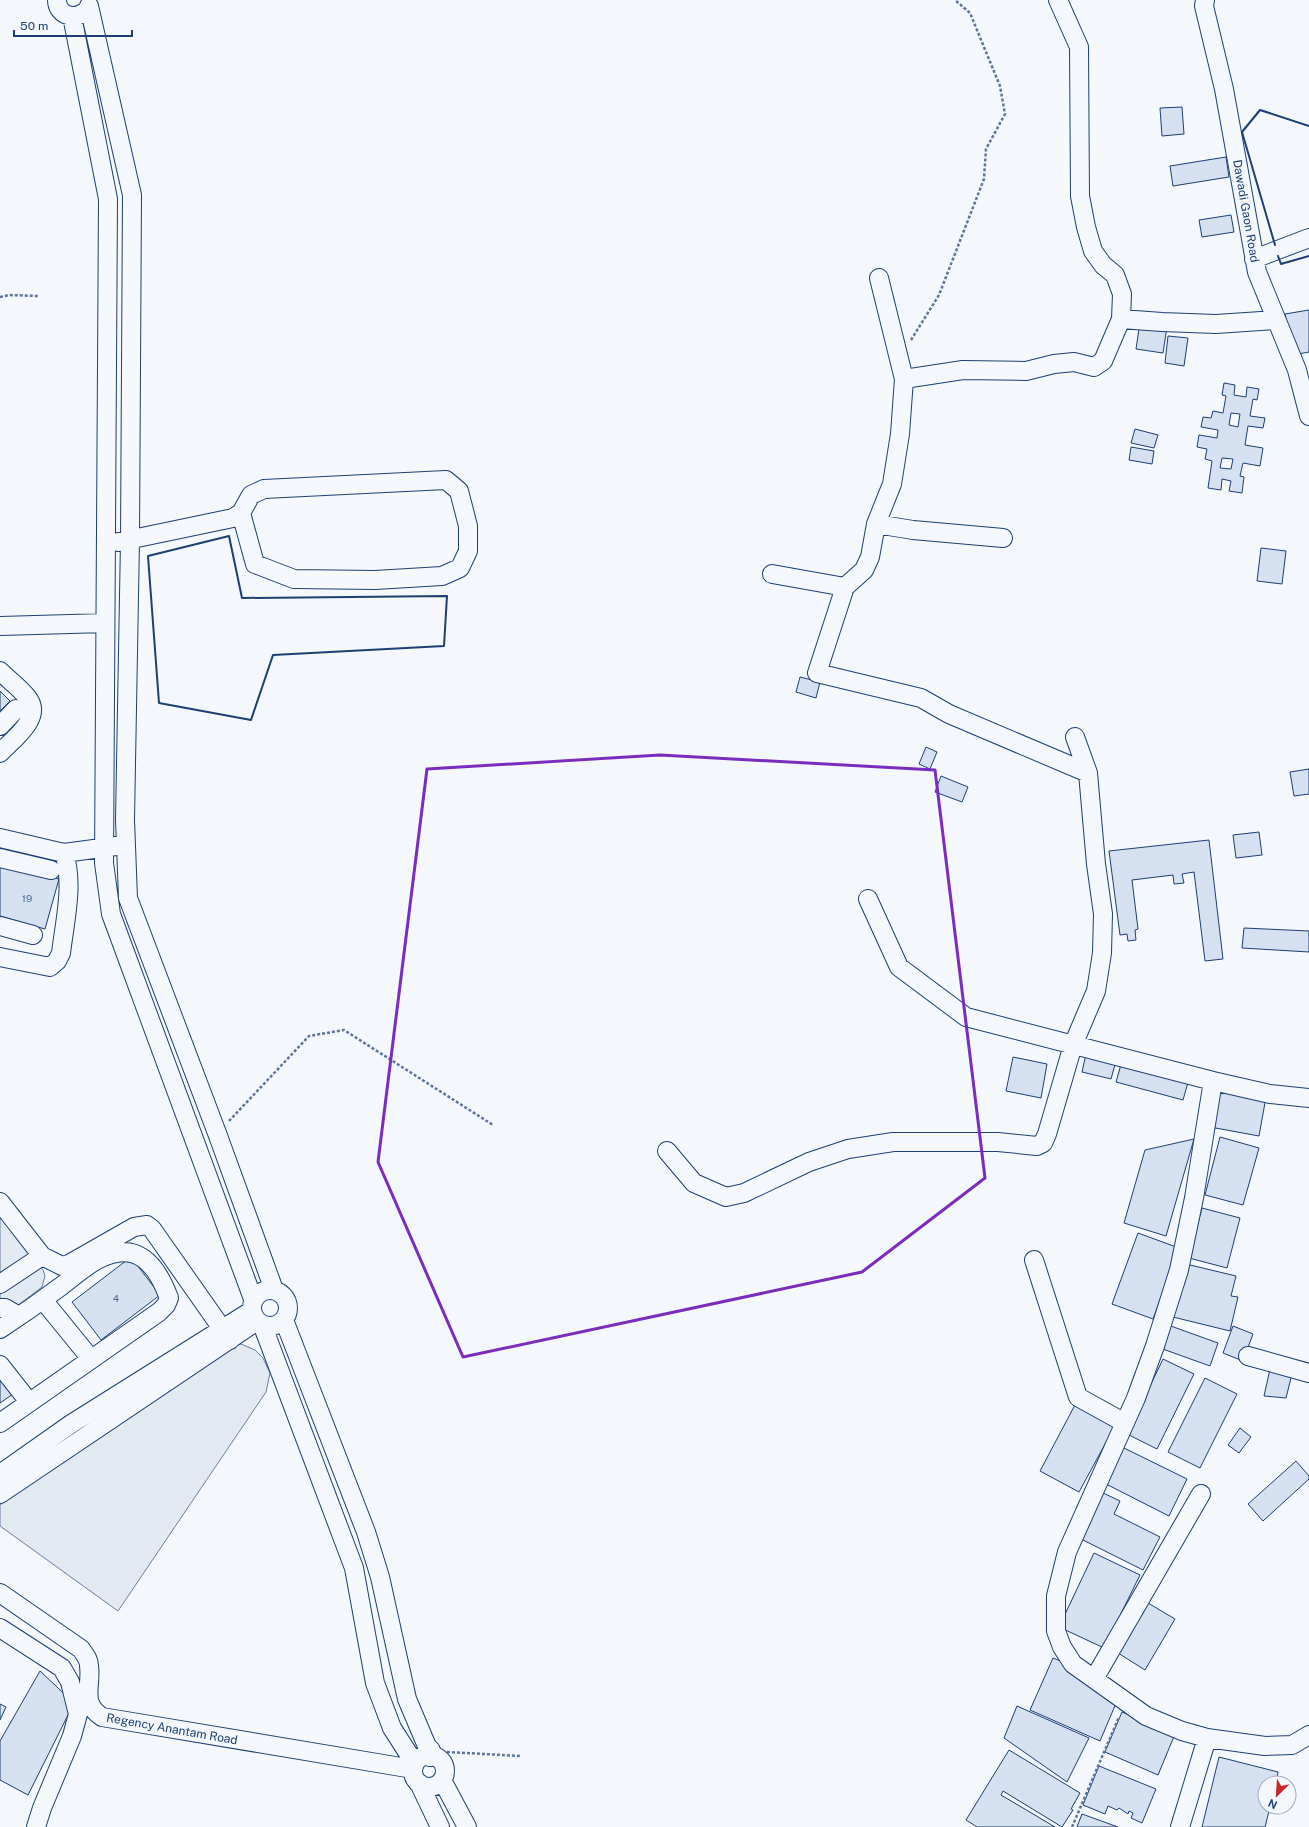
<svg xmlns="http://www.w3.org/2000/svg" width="1309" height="1827" viewBox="0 0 1309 1827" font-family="'Public Sans',sans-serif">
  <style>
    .green { fill: #e3e9f0; stroke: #687fa3 }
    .building { fill: #d5e0f0; stroke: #1d3f73; fill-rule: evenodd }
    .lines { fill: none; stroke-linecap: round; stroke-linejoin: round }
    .minor-casing { stroke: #1d3f73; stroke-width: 20 }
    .major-casing { stroke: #1d3f73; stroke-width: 24 }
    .path { stroke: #5e769c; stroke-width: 2.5; stroke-dasharray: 3 2; stroke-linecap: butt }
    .minor { stroke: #f4f7fb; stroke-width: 18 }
    .major { stroke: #f4f7fb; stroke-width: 22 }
    .wall { stroke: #1d3f73; stroke-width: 2 }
    .marked { fill: none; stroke: #7b2cbf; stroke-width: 3; stroke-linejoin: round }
    .labels { text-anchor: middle; stroke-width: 3; stroke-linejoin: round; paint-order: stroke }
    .number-label { font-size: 10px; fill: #4b6792 }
    .street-label { font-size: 12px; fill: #1d3f73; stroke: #f4f7fb }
  </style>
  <rect width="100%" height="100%" fill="#f4f7fb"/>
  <path class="green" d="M0 1215 43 1270 45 1276 42 1287 0 1319Z
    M241 1344 255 1350 263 1358 270 1373 266 1392 118 1611 0 1526V1505L229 1348Z"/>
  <path class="building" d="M1182 107 1184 134 1162 136 1160 108Z
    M1226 157 1229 177 1173 186 1170 166Z
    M1231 215 1234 232 1202 237 1199 220Z
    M1309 310V352L1293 355 1285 314Z
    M1140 322 1167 327 1163 353 1136 349Z
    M1168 336 1188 338 1184 366 1165 363Z
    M1224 383 1235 385 1234 395 1246 397 1247 387 1259 389 1257 400 1253 399 1250 416 1265 418 1263 428 1248 426 1245 445 1263 448 1260 466 1243 463 1240 476 1244 477 1242 493 1229 491 1231 481 1222 479 1221 490 1208 488 1212 461 1205 459 1207 449 1197 447 1199 435 1217 438 1218 430 1201 427 1203 417 1211 418 1213 411 1223 413 1226 396 1222 395ZM1231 413 1240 414 1238 427 1229 425ZM1222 458 1233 459 1231 469 1220 468Z
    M1135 429 1158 435 1154 448 1131 443Z
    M1131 447 1154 451 1152 464 1129 460Z
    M1261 548 1286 551 1282 584 1257 581Z
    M800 677 820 682 816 698 796 692Z
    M0 691 10 701 0 711Z
    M926 747 937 752 930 769 919 764Z
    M1309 769V794L1294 796 1290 772Z
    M941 776 968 787 962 802 935 792Z
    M1259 832 1262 855 1236 858 1233 835Z
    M1209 840 1223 959 1205 961 1194 872 1182 874 1184 883 1174 884 1173 875 1132 880 1138 929 1135 930 1136 940 1128 941 1127 934 1120 935 1109 851Z
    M0 862 59 879 45 929 0 916Z
    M1244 928 1309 931V952L1242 948Z
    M1086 1054 1116 1061 1111 1079 1082 1072Z
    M1013 1057 1047 1064 1041 1098 1006 1091Z
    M1122 1061 1189 1079 1183 1100 1116 1082Z
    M1217 1088 1266 1097 1259 1136 1210 1127Z
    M1220 1137 1259 1148 1243 1205 1205 1195Z
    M1194 1139 1166 1236 1124 1223 1145 1150Z
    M1202 1208 1240 1218 1227 1268 1189 1258Z
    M1138 1233 1179 1248 1153 1319 1112 1304Z
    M131 1257 160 1295 101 1340 72 1302Z
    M1186 1264 1236 1276 1231 1296 1238 1297 1230 1331 1173 1317Z
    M1168 1325 1218 1343 1210 1366 1160 1348Z
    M1233 1326 1253 1334 1243 1361 1223 1353Z
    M1163 1359 1194 1374 1157 1449 1127 1434Z
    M1270 1369 1292 1374 1286 1398 1264 1396Z
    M0 1376 13 1394 0 1403Z
    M1205 1378 1237 1394 1200 1468 1168 1452Z
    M1076 1403 1116 1424 1079 1492 1040 1471Z
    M1240 1428 1251 1437 1239 1453 1228 1445Z
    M1122 1447 1187 1479 1169 1516 1104 1483Z
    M1296 1461 1309 1476V1479L1263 1521 1248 1504Z
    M1099 1491 1120 1501 1114 1514 1160 1537 1143 1570 1077 1537Z
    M1094 1553 1140 1575 1104 1648 1059 1627Z
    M1148 1603 1175 1619 1145 1670 1118 1653Z
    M1053 1658 1071 1665 1117 1701 1100 1741 1030 1710Z
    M40 1671 74 1703 28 1795 0 1780V1741Z
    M0 1704 6 1707 0 1720Z
    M1017 1706 1089 1738 1067 1782 1004 1738Z
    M1122 1712 1175 1734 1158 1775 1105 1752Z
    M1009 1750 1080 1793 1071 1809 1073 1810 1062 1827 1003 1791 1001 1795 1055 1827H977L966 1820Z
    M1219 1757 1278 1772 1276 1783H1265V1807H1270L1265 1827H1202Z
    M1099 1766 1156 1789 1142 1823 1131 1818 1133 1813 1129 1811 1128 1814 1119 1808 1117 1810 1108 1806 1105 1814 1083 1805Z
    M1082 1814 1118 1827H1077Z"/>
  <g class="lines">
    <g class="minor-casing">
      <path id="minor" d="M57 0C57 14 72 20 83 13
        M1058 0 1079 47 1080 196 1086 227 1093 251 1103 265 1115 275 1122 294 1121 319
        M1205 0 1204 6 1224 89 1257 272 1297 370 1309 416
        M89 6 132 195 130 540 125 820 128 898 217 1133 274 1290
        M72 16 108 199 104 863 111 914 253 1299
        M1254 259 1309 238
        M879 278 904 379
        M876 524 913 530 1003 538
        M118 542 233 518 241 513 251 495 264 489 446 480 459 491 468 526V551L460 568 442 576 375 580 294 579 255 564 241 513
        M772 574 845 587 864 570 870 557 876 524 892 484 900 434 904 379 963 370 1026 371 1054 364 1074 362 1094 367 1103 361 1121 319 1162 322 1216 324 1276 320
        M845 587 817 673 921 698 949 714 1088 773
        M0 626 105 623
        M0 671C9 680 20 688 27 697 44 718 13 739 0 753
        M0 726 16 709
        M0 838 64 853C74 884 65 920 61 953L57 961 50 967 0 957
        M64 853 116 846
        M0 858 51 870
        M868 899 899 967 966 1017 1213 1081 1270 1094 1309 1098
        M0 926 33 935
        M1213 1081 1194 1198 1179 1270 1155 1346 1136 1398 1067 1552 1056 1596V1631L1062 1647 1073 1664 1146 1716 1182 1731 1207 1738 1265 1746 1292 1745 1309 1735
        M667 1151 694 1183 726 1197 744 1193 809 1162 848 1149 893 1142H998L1037 1146 1043 1143 1047 1134 1073 1045 1096 991 1102 953 1103 914 1096 864 1088 773 1075 737
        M0 1202 42 1256
        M1034 1260 1078 1397 1125 1423
        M0 1284 42 1256 62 1266 69 1264 134 1227 147 1225 152 1229 230 1340
        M252 1308a18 18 0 1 1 36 0a18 18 0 1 1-36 0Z
        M43 1300 91 1359
        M0 1308H5L19 1316
        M284 1320 366 1532 380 1577 407 1699 429 1751
        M262 1324 354 1568 375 1683 392 1728 415 1764
        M0 1329C20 1316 40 1302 60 1287 72 1278 84 1267 97 1260 136 1239 156 1263 169 1298L166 1305 159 1312 0 1423
        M1248 1356 1309 1373
        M0 1365 29 1402
        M0 1474 71 1424 251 1311
        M0 1494 257 1321
        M0 1593 81 1649C85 1655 89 1659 89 1666 92 1686 80 1703 102 1717L413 1769
        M0 1628 62 1668 70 1682 78 1714 72 1736 42 1808 36 1827
        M1094 1679 1201 1494
        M413 1771a16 16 0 1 1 32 0a16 16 0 1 1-32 0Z
        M442 1780 467 1827
        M419 1783 440 1827
        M1180 1827 1207 1738"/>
    </g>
    <g class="major-casing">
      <path id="major" d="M429 1751 430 1755"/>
    </g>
    <path class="path" d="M0 297 9 295 38 296
      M911 340 939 295 984 179 986 149 1005 114 1000 86 970 13 955 0
      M229 1121 309 1036 344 1030 493 1125
      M447 1752 521 1756
      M1072 1827 1119 1717"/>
    <use href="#minor" class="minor"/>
    <use href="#major" class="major"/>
    <path class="wall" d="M1275 245 1242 132 1260 110 1309 126
      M1278 256 1281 264 1309 256
      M229 536 242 598 447 596 444 646 273 655 251 720 159 703 148 556Z"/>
  </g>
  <path class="marked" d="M660 755 935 770 985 1178 862 1272 463 1357 378 1162 427 769Z"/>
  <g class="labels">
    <g class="number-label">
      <text x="27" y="902">19</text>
      <text x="116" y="1302">4</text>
    </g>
    <g class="street-label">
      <text transform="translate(1246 211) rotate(80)" y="4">Dawadi Gaon Road</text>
      <text transform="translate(172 1729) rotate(10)" y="4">Regency Anantam Road</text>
    </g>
  </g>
  <g transform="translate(1277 1795) rotate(205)"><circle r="19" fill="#f4f7fb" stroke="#9eadc5"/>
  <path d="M0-3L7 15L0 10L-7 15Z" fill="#c62828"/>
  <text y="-6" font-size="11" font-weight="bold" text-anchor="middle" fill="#1d3f73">N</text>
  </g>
  <path d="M14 30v6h118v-6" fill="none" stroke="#1d3f73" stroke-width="2"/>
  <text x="20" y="30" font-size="12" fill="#1d3f73" stroke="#f4f7fb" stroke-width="3" paint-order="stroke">50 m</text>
</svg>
